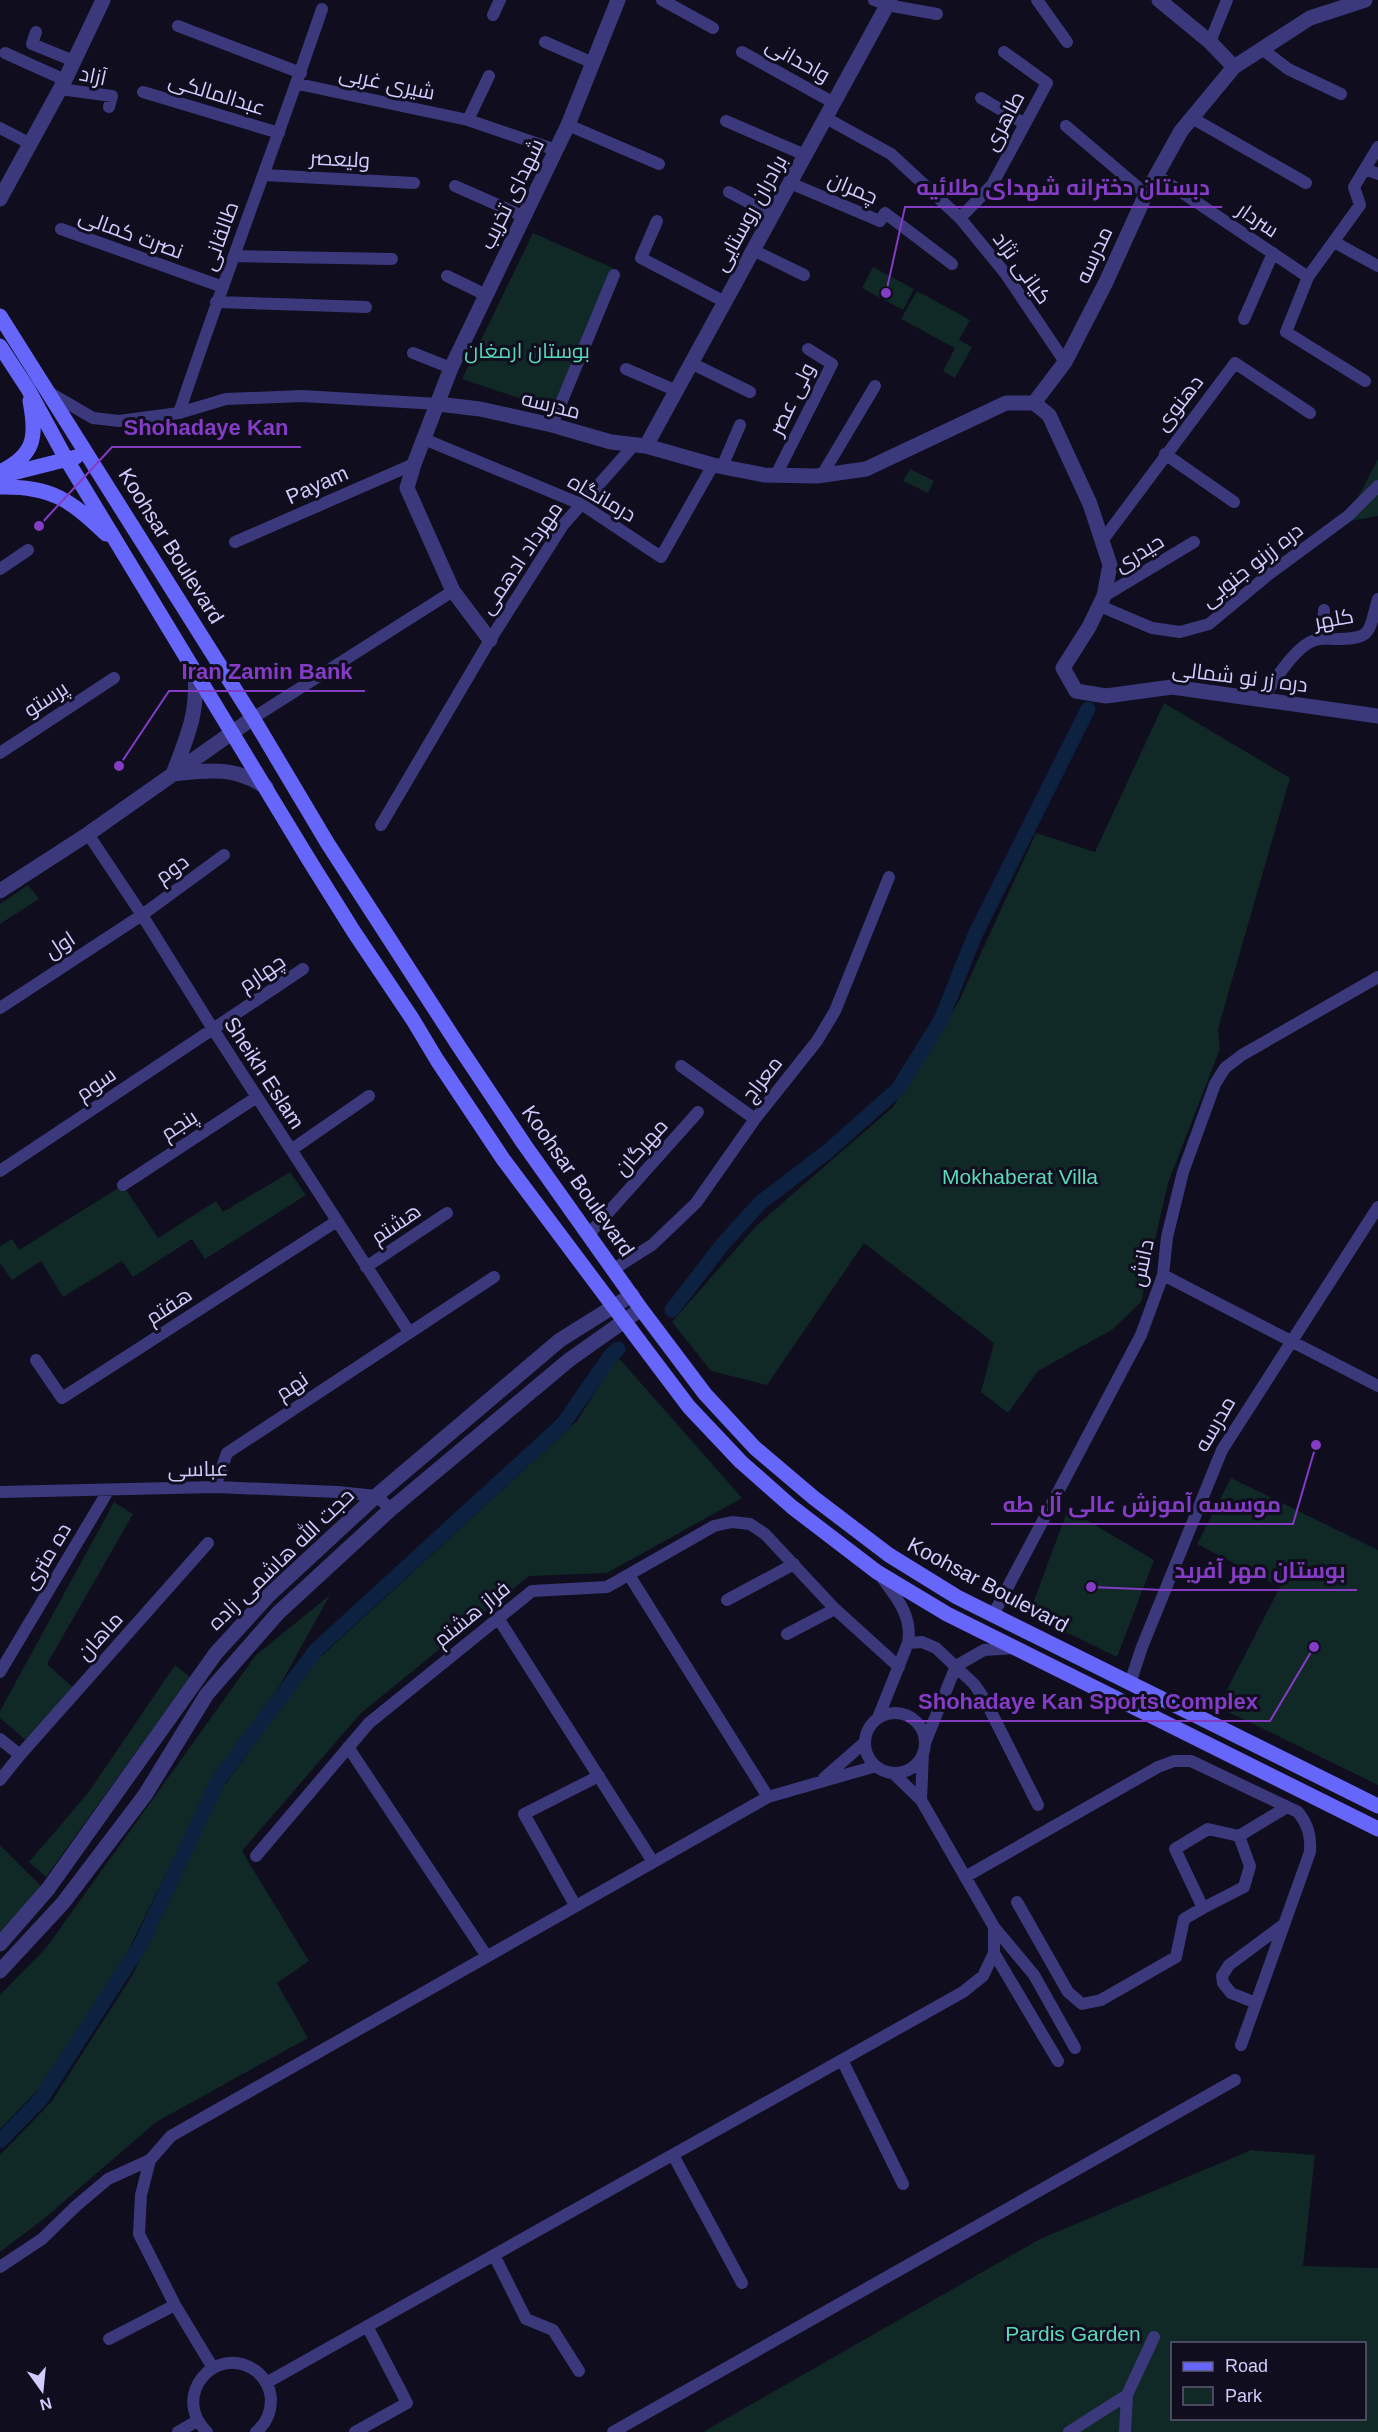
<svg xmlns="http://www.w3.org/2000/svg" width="1378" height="2432" viewBox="0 0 1378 2432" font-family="Helvetica,Cairo,sans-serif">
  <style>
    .green { fill: #102826; fill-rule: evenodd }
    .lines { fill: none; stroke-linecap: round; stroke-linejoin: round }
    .canal { stroke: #0d2241; stroke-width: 15 }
    .minor { stroke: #3b397b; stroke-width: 12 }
    .tertiary { stroke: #3b397b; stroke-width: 15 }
    .secondary { stroke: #6766fa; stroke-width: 15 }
    .labels { text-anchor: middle; stroke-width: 6; stroke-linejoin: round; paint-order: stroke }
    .street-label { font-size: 21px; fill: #d0ccfd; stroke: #0f0d1e }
    .park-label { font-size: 21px; fill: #5bdab7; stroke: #0f0d1e }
    .leader { fill: none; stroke: #843cc5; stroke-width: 2 }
    .callout-dot { fill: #843cc5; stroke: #0f0d1e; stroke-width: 2 }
    .callout-label { font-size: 22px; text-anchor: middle; font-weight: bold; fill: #843cc5; stroke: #0f0d1e; stroke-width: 6; stroke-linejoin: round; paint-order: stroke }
  </style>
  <rect width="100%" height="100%" fill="#0f0d1e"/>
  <path class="green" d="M533 233 613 268 552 409 462 379Z
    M873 267 914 289 903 310 862 288Z
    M917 291 970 320 959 340 972 347 955 378 943 371 955 348 901 319Z
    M1378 459V516L1345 522Z
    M910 469 934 481 928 493 903 481Z
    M1164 703 1290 778 1218 1029 1220 1049 1168 1183 1141 1302 1113 1329 1038 1371 1008 1413 981 1392 994 1343 864 1243 767 1385 711 1371 672 1322 757 1225 893 1107 959 1001 1036 833 1095 852Z
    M28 885 39 899 0 924V904Z
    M290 1172 306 1195 205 1259 192 1239 133 1277 122 1261 63 1297 41 1261 12 1280 0 1263V1246L12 1239 19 1250 123 1185 158 1238 216 1201 223 1212Z
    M617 1356 742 1498 607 1573 529 1576 360 1714 242 1851 309 1961 277 1983 308 2038 156 2122 45 2218 0 2252V2155L52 2101 133 1974 220 1791 315 1662 577 1421Z
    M1231 1478 1378 1550V1785L1218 1707 1280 1587 1197 1544Z
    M114 1502 133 1514 47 1664 77 1691 30 1744 0 1718V1711Z
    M1068 1509 1154 1560 1117 1657 1029 1614Z
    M330 1595 280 1685 207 1790 121 1965 39 2089 0 2129V1995L46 1948 256 1655Z
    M175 1665 190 1677 46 1877 29 1862 88 1793Z
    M0 1845 42 1887 0 1933Z
    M1251 2150 1315 2155 1303 2266 1378 2268V2432H703L1040 2239ZM1172 2344H1364V2418H1172Z"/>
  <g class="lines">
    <path class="canal" d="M672 1310 722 1245 760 1203 828 1151 898 1089 941 1020 974 937 1088 709
      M0 2141 41 2099 141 1944 219 1779 316 1650 563 1424 611 1355 618 1349"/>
    <path class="minor" d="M662 0 713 28
      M874 0 887 5 937 14
      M1037 0 1067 42
      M493 15 500 0
      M178 26 301 73
      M36 32 32 44 74 61
      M545 42 593 63
      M1210 42 1227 0
      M1262 49 1288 69 1341 94
      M742 52 834 103
      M5 53 65 80
      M298 84 468 120 556 150
      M60 89 112 96 109 107
      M143 92 279 133
      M981 98 1025 124
      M826 118 891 154 960 218 1005 273 1065 362
      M1192 118 1306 183
      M468 120 489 76
      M726 121 805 155
      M568 125 659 164
      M1066 126 1146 194
      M0 128 31 144
      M1365 169 1378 174
      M264 175 414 183
      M1156 175 1308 277
      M790 183 880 221 885 213 952 264
      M455 186 525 217
      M729 192 772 215
      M960 218 992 185 1047 83 1004 52
      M657 221 641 258 725 302
      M61 229 223 287
      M1334 242 1378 266
      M753 250 804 275
      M234 256 392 259
      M447 276 486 295
      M216 302 366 307
      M1244 319 1273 253
      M413 353 451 368
      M693 364 750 392
      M626 369 677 391
      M1365 381 1286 332 1308 277 1360 205 1354 187 1378 147
      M50 393 93 418 119 421 179 413 226 399 302 396 438 404
      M179 413C224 278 276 144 322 9
      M552 425 614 275
      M424 439 583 505 661 557 713 465
      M1165 454 1234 502
      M722 467 740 425
      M776 475 832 364 808 349
      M822 475 875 386
      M1102 541 1235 363 1310 413
      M235 542 414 464
      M0 569 28 550
      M1104 596 1194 542
      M1100 606 1152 628 1180 632 1209 624 1268 575 1348 516 1378 486
      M1322 639 1324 610
      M1262 699C1274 682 1295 646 1315 640 1321 638 1328 639 1334 639 1373 639 1368 633 1378 599
      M253 718 453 591
      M0 753 114 678
      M381 825 490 640 563 525 634 445
      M88 834 142 915 213 1029 409 1332
      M0 1008 142 915 224 855
      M681 1066 755 1119
      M291 1150 369 1096
      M0 1171 303 969
      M123 1185 257 1097
      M589 1234 698 1112
      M366 1267 447 1213
      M614 1269 652 1245 696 1203 755 1119 817 1041 835 1011 889 877
      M1163 1275 1378 1386
      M36 1360 62 1398 337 1221
      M215 1487 227 1453 494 1277
      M0 1492 215 1487 338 1492 376 1496 391 1509
      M629 1575 768 1797
      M727 1600 794 1564
      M993 1615 1141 1335 1163 1275 1167 1237 1183 1172 1215 1084 1225 1068 1242 1055 1378 977
      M498 1618 653 1862
      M787 1634 835 1609
      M908 1643 922 1642 936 1648 974 1684 985 1700 1038 1805
      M0 1672 108 1491
      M1130 1683 1142 1647 1222 1450 1378 1207
      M865 1743a30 30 0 1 1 60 0a30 30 0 1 1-60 0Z
      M878 1718 908 1643C913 1615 895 1596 880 1575
      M0 1739 20 1755 208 1543
      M925 1743 956 1666 984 1650 1015 1648
      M348 1747 486 1955
      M824 1778 865 1742
      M0 1780 20 1755
      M921 1800 923 1753
      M1239 1836 1250 1866 1244 1887 1203 1908 1175 1849 1208 1829 1239 1836 1287 1807
      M256 1856 369 1723 532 1591 607 1587 714 1526 732 1522 750 1524 765 1534 835 1609 899 1667
      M965 1877 1158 1767 1174 1761H1191L1298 1812C1308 1825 1311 1835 1310 1852L1241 2045
      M1017 1902 1068 1992 1082 2004 1101 2000 1176 1957 1184 1919 1203 1908
      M575 1905 524 1814 599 1776
      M994 1927 1034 1975 1075 2048
      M994 1953 1058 2061
      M1256 2003 1231 1993 1223 1983 1222 1976 1229 1965 1283 1925
      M842 2060 903 2184
      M673 2155 742 2283
      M494 2255 526 2319 553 2330 579 2371
      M0 2267 42 2239 76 2206 108 2179 150 2160
      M109 2339 175 2305
      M213 2368 175 2305 139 2234 141 2195 150 2160 171 2136 768 1797 876 1766
      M266 2383 963 1992 983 1976 994 1953V1927L921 1800 893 1773
      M178 2432 197 2421
      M207 2432C170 2397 215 2342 256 2371 265 2378 270 2388 271 2399 271 2412 266 2424 256 2432
      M355 2432 407 2403 367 2326
      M613 2432 1235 2080
      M1069 2432 1127 2395
      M1125 2432 1127 2395 1154 2337"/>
    <path class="tertiary" d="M1159 0 1210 42 1234 67
      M0 199 65 80 103 0
      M1034 403 1065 362 1106 282 1146 194 1181 131 1234 67 1310 18 1365 0
      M438 404 480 409 552 425 611 442 646 446 713 465 764 475 817 476 866 469 1006 403H1034L1049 415 1090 504 1110 565 1104 596 1089 627 1063 668 1076 691 1106 696 1172 687 1378 716
      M646 446 890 0
      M490 640 453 591 407 488 414 464 451 368 568 125 618 0
      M173 774C188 734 198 715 195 671
      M173 774C210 770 233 766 266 787
      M0 891 88 834 253 718
      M0 1944 48 1889 216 1653 270 1594 376 1496 560 1340 632 1295
      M0 1971 63 1903 145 1795 207 1694 278 1613 391 1509 569 1360 641 1309"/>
    <path class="secondary" d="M0 316 253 718 328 844 458 1045 524 1144 641 1309 705 1394 755 1448 814 1498 889 1555 957 1597 1378 1806
      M0 346 28 389 65 457 309 860 354 932 413 1020 437 1060 503 1159 649 1354 689 1407 741 1462 792 1507 877 1572 947 1614 1378 1829
      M0 472C35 455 37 437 30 401
      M1 476 76 457
      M0 487C52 486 70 500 106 534"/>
  </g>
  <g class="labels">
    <g class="street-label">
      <text transform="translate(798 60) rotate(29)" y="7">واحدانی</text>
      <text transform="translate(93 76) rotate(12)" y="7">آزاد</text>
      <text transform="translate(387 83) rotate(12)" y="7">شیری غربی</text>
      <text transform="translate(217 94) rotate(17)" y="7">عبدالمالکی</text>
      <text transform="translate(1004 121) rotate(-62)" y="7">طاهری</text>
      <text transform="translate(340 159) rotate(3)" y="7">ولیعصر</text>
      <text transform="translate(853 188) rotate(23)" y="7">چمران</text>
      <text transform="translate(512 194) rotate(-64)" y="7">شهدای تخریب</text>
      <text transform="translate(750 213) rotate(-61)" y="7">برادران روستایی</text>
      <text transform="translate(1258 220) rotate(34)" y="7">سردار</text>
      <text transform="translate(131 234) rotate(20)" y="7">نصرت کمالی</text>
      <text transform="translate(220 236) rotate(-70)" y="7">طالقانی</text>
      <text transform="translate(1094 255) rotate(-65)" y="7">مدرسه</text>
      <text transform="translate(1022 268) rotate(54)" y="7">کیانی نژاد</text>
      <text transform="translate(792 399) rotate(-64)" y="7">ولی عصر</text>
      <text transform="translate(1179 403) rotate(-52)" y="7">دهنوی</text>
      <text transform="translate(551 405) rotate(14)" y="7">مدرسه</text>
      <text transform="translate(317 485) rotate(-24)" y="7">Payam</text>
      <text transform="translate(602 498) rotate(30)" y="7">درمانگاه</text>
      <text transform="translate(171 546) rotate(58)" y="7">Koohsar Boulevard</text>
      <text transform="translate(1139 553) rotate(-31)" y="7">حیدری</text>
      <text transform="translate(521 558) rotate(-56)" y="7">مهرداد ادهمی</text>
      <text transform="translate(1252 565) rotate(-38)" y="7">دره زرنو جنوبی</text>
      <text transform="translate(1334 619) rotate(-10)" y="7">کلهر</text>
      <text transform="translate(1240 677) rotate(7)" y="7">دره زر نو شمالی</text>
      <text transform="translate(46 699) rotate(-33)" y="7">پرستو</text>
      <text transform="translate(172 869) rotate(-36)" y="7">دوم</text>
      <text transform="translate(60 945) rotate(-33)" y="7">اول</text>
      <text transform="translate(262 973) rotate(-34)" y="7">چهارم</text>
      <text transform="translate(264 1073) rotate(57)" y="7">Sheikh Eslam</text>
      <text transform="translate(762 1079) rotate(-52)" y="7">معراج</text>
      <text transform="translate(96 1084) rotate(-34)" y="7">سوم</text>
      <text transform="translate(179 1125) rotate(-33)" y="7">پنجم</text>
      <text transform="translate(641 1147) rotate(-48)" y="7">مهرگان</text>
      <text transform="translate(578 1181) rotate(55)" y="7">Koohsar Boulevard</text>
      <text transform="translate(396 1224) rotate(-34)" y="7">هشتم</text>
      <text transform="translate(1142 1263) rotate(-78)" y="7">دانش</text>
      <text transform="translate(169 1306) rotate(-33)" y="7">هفتم</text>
      <text transform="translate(292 1386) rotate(-33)" y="7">نهم</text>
      <text transform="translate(1215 1424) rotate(-60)" y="7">مدرسه</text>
      <text transform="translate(198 1469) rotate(-1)" y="7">عباسی</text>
      <text transform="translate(47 1556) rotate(-59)" y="7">ده متری</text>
      <text transform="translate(281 1559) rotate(-44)" y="7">حجت الله هاشمی زاده</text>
      <text transform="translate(988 1585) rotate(28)" y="7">Koohsar Boulevard</text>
      <text transform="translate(472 1614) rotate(-39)" y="7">فراز هشتم</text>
      <text transform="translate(100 1636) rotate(-48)" y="7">ماهان</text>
    </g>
    <g class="park-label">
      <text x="527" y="358">بوستان ارمغان</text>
      <text x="1020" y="1184">Mokhaberat Villa</text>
      <text x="1073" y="2341">Pardis Garden</text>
    </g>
  </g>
  <path class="leader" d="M886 293L905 207H1222M39 526L112 447H301M119 766L169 691H365M1316 1445L1293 1524H991M1091 1587L1162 1590H1357M1314 1647L1270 1721H906"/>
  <g class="callout-dot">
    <circle cx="886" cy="293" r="6"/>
    <circle cx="39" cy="526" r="6"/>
    <circle cx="119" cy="766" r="6"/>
    <circle cx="1316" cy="1445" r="6"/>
    <circle cx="1091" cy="1587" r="6"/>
    <circle cx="1314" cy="1647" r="6"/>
  </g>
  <g class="callout-label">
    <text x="1063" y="195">دبستان دخترانه شهدای طلائیه</text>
    <text x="206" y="435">Shohadaye Kan</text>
    <text x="267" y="679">Iran Zamin Bank</text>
    <text x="1142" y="1512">موسسه آموزش عالی آل طه</text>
    <text x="1260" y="1578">بوستان مهر آفرید</text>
    <text x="1088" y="1709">Shohadaye Kan Sports Complex</text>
  </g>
  <rect x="1171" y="2342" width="195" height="78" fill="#0f0d1e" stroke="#5c5977" stroke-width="1.5"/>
  <rect x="1183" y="2362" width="30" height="9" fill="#6766fa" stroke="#5c5977" stroke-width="1.5"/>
  <text x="1225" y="2372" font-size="18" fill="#d0ccfd">Road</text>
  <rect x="1183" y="2387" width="30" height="18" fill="#102826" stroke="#5c5977" stroke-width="1.5"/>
  <text x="1225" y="2402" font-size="18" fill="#d0ccfd">Park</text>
  <g transform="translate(42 2390) rotate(165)" stroke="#0f0d1e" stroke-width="4.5" paint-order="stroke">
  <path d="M0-4.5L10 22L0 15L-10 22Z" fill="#d0ccfd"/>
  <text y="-9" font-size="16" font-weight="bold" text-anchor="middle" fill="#d0ccfd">N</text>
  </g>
</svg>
